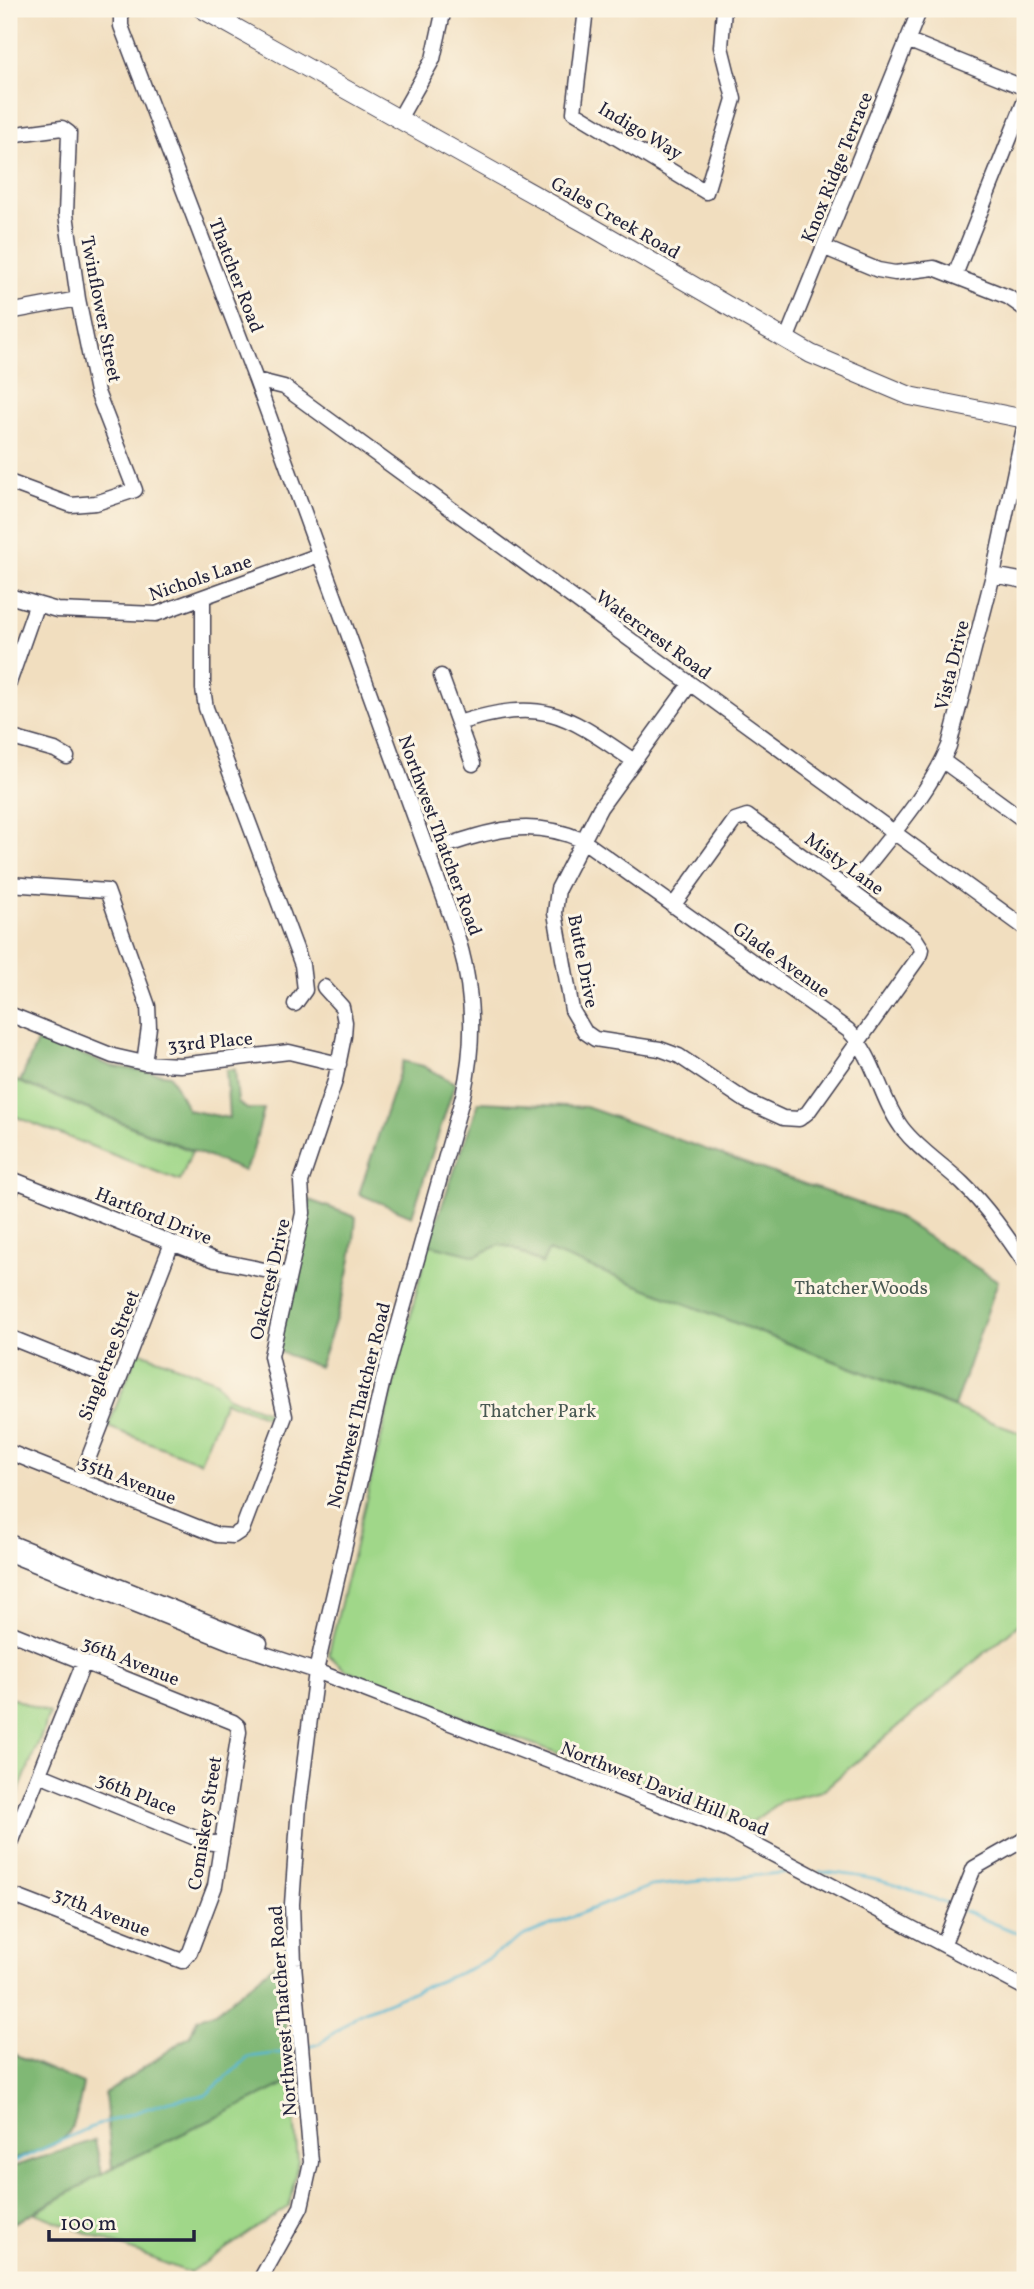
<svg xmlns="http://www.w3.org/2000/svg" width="1034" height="2289" viewBox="0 0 1034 2289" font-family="Vollkorn,serif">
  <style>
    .green { fill: #a0d789; stroke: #617c62; stroke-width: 2 }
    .forest { fill: #80b875; stroke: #516d58; stroke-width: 2 }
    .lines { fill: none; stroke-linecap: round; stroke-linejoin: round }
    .stream { stroke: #55b7d3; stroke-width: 2.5 }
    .minor-casing { stroke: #413e4f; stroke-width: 17 }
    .major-casing { stroke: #413e4f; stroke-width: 20 }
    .minor { stroke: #fff; stroke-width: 14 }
    .major { stroke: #fff; stroke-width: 18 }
    .labels { text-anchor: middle; stroke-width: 6; stroke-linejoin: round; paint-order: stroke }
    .street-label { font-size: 19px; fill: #22223b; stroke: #fcf5e5 }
    .park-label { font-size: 19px; fill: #485852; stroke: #fcf5e5 }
  </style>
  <rect width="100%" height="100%" fill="#fcf5e5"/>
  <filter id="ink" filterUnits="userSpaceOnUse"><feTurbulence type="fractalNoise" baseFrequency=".0143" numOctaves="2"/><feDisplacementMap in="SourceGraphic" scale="14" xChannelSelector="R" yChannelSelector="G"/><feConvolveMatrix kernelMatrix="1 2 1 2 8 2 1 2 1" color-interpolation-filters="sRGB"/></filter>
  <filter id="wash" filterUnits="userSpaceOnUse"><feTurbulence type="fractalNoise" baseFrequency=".00686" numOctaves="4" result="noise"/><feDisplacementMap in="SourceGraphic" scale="28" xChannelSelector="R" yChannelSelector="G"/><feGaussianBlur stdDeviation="1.57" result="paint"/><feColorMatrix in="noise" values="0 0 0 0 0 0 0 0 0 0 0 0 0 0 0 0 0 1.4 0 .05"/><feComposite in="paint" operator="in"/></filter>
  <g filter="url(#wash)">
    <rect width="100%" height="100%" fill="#f1debf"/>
    <path class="green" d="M9 1078 192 1151 180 1181 9 1114Z
      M428 1244 476 1255 499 1245 512 1247 541 1264 547 1250 1025 1435V1619L822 1791 781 1801 751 1823 502 1733 344 1669 329 1655 330 1648Z
      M138 1351 217 1381 226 1396 278 1416 277 1421 225 1401 200 1462 108 1427Z
      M9 1697 50 1713 9 1816Z
      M291 2081 298 2161 289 2206 190 2273 35 2213 112 2168Z"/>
    <path class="forest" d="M39 1037 111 1066 170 1075 188 1110 229 1118 226 1070 235 1069 238 1102 247 1109H264L251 1158 244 1171 20 1082Z
      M403 1061 423 1066 455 1083 412 1216 359 1194Z
      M479 1102 586 1107 895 1216 998 1281 954 1407 548 1251 542 1264 512 1247 499 1245 476 1256 428 1244Z
      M309 1200 356 1217C353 1271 338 1316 319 1367L277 1351 308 1226Z
      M275 1964 279 1965 291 2081 112 2168 105 2094 190 2036 197 2019 216 2012Z
      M9 2052 83 2084C72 2148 66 2140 9 2161Z
      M95 2140 102 2174 9 2226V2168Z"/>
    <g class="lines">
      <path class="stream" d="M820 1872C869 1874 909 1888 954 1907
        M964 1911 1025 1936
        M305 2048 319 2044 360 2013 474 1967 525 1935 651 1886 791 1872
        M9 2164 89 2128 169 2101 206 2095 249 2057 295 2051"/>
    </g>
  </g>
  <g filter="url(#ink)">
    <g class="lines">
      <g class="minor-casing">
        <path id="minor" d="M121 9V26L256 380 451 917C473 979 477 1033 463 1096L383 1380 316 1671 299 1806 292 1904 294 1964 311 2162 301 2207 260 2280
          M586 9 574 112 706 192 734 99 721 47 724 9
          M907 40 1025 88
          M399 119 433 59 444 9
          M9 135 62 128 69 133 66 214 78 299 97 392 135 490 96 503 71 505 9 482
          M825 248 878 270 895 273 934 268 1008 297 1025 309
          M955 275 1025 100
          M9 312 78 299
          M786 340 920 9
          M256 380 284 387 1025 928
          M993 575 1025 581
          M9 596 57 610 156 614 319 555
          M203 599V689L206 708 302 965 305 990 295 1004
          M441 676 473 764
          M9 683 36 606
          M458 723C544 697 564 713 634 761
          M9 737 55 750 67 757
          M943 761 1025 821
          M427 852C482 834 525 815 582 840L848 1030C876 1058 879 1097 902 1128 919 1150 942 1164 962 1183 987 1207 1006 1235 1025 1263
          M9 884 107 891 148 1006 149 1027 144 1063
          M849 889C883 844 927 798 949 746L993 575 1025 423
          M673 906 735 820 747 816 915 938 922 949 921 954 808 1112 799 1119 783 1118 746 1101 679 1056 660 1049 595 1039 585 1032 572 1010 555 913 558 889 600 808 690 684
          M9 1014 113 1056 144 1063 180 1065 289 1052 339 1064
          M9 1178 215 1260 289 1275
          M9 1197 15 1180
          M9 1337 119 1381
          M9 1452 217 1535 233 1536 242 1530 285 1416 271 1356 303 1213 301 1182 335 1081 344 1036 345 1022 342 1007 324 987
          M80 1480 172 1243
          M9 1542 260 1643
          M9 1554 237 1645 316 1671 727 1830 1025 1988
          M9 1632 233 1722 238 1726 239 1732 215 1886 190 1952 182 1961 9 1894
          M39 1774 205 1842 222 1844
          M9 1848 84 1662
          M944 1943 974 1868 1025 1839"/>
      </g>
      <g class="major-casing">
        <path id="major" d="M202 9 592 227 811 354 910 396 1025 419"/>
      </g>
      <use href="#minor" class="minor"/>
      <use href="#major" class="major"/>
    </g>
  </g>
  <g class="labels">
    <g class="street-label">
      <text transform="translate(641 130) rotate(31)" y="7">Indigo Way</text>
      <text transform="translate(836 167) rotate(-68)" y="7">Knox Ridge Terrace</text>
      <text transform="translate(616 217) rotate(30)" y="7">Gales Creek Road</text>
      <text transform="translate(237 275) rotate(69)" y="7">Thatcher Road</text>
      <text transform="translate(102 309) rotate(79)" y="7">Twinflower Street</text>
      <text transform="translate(200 577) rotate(-19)" y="7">Nichols Lane</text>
      <text transform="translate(654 634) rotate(36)" y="7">Watercrest Road</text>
      <text transform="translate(951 665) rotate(-76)" y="7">Vista Drive</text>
      <text transform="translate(441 835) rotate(70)" y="7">Northwest Thatcher Road</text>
      <text transform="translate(845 863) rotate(36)" y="7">Misty Lane</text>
      <text transform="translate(782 959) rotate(36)" y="7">Glade Avenue</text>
      <text transform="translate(584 961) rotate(79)" y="7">Butte Drive</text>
      <text transform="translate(210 1041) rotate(-5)" y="7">33rd Place</text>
      <text transform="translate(154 1215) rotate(22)" y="7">Hartford Drive</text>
      <text transform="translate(269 1279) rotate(-77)" y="7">Oakcrest Drive</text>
      <text transform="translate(108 1355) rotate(-69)" y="7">Singletree Street</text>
      <text transform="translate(358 1405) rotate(-76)" y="7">Northwest Thatcher Road</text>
      <text transform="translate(128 1479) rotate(22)" y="7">35th Avenue</text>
      <text transform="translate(131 1660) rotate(22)" y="7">36th Avenue</text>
      <text transform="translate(665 1788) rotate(22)" y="7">Northwest David Hill Road</text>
      <text transform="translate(137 1793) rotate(22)" y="7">36th Place</text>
      <text transform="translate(204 1823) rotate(-81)" y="7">Comiskey Street</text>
      <text transform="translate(102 1911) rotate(22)" y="7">37th Avenue</text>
      <text transform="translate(282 2011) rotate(-94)" y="7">Northwest Thatcher Road</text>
    </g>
    <g class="park-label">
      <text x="861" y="1294">Thatcher Woods</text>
      <text x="538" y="1417">Thatcher Park</text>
    </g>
  </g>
  <rect width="1034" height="2289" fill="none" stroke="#fcf5e5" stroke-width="35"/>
  <path d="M49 2230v10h145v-10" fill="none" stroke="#22223b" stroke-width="3.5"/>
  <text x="60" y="2230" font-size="21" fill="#22223b" stroke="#fcf5e5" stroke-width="5" paint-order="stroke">100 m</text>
</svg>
